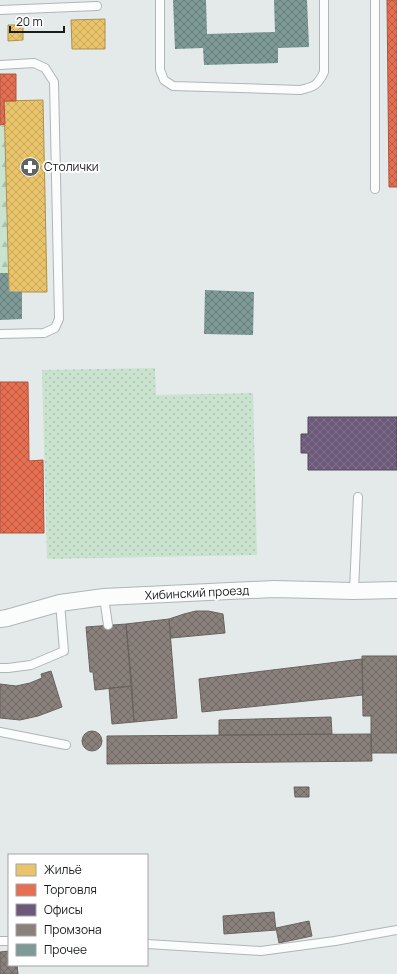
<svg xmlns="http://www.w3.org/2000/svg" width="397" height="974" viewBox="0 0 397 974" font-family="Manrope,sans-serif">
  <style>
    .grass { fill: url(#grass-dots) }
    .forest { fill: url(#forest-firs) }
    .homes { fill: url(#homes-cross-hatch); stroke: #aa9253 }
    .shops { fill: url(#shops-cross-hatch); stroke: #a95641 }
    .offices { fill: url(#offices-cross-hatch); stroke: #54475e }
    .industry { fill: url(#industry-cross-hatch); stroke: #686360 }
    .building { fill: url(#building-cross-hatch) }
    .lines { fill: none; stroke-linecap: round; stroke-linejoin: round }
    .service-casing { stroke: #b0b5b6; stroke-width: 10 }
    .minor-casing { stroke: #b0b5b6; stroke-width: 18 }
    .service { stroke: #fbfcfc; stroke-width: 8 }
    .minor { stroke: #fbfcfc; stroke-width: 16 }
    .labels { text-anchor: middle; stroke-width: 4; stroke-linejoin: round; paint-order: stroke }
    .poi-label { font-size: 12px; fill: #181c1d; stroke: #fff; text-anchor: start }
    .street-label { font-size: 12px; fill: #181c1d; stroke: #fff }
  </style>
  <defs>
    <pattern id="grass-dots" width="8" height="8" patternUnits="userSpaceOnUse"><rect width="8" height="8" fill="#c9e3ce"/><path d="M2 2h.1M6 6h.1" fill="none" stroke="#acc2b0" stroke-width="1.8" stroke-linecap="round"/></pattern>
    <pattern id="forest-firs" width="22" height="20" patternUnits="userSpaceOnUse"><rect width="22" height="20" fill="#c9e3ce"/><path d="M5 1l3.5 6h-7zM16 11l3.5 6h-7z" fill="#acc2b0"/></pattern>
    <pattern id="homes-cross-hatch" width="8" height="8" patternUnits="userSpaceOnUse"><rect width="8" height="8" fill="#e9c46a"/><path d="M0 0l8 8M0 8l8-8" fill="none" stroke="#c7a85b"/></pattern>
    <pattern id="shops-cross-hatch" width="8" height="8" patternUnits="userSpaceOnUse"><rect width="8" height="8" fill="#e76f51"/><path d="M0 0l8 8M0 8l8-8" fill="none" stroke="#ba5a43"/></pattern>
    <pattern id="offices-cross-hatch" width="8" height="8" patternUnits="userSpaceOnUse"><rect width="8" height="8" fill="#6d597a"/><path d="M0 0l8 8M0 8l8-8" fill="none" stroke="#80728a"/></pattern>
    <pattern id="industry-cross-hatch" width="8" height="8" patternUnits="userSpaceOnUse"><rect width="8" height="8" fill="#8a817c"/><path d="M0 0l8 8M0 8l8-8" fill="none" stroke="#706965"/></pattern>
    <pattern id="building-cross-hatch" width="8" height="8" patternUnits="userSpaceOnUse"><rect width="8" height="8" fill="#7e9a97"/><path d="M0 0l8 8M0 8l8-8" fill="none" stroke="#667d7b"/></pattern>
  </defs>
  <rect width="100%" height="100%" fill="#e4eaea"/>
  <path class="grass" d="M155 368 156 395 253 393 257 555 47 559 42 370Z"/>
  <path class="forest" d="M5 124 8 273H0V125Z"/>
  <path class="homes" d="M105 19V49H72L71 20Z
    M8 25H23V40L8 41Z
    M43 100 47 292H9L4 101Z"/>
  <path class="shops" d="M387 0H397V187H389Z
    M0 74H16V101H4L5 124 0 125Z
    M0 382H28L29 461 43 460 44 533H0Z"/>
  <path class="offices" d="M308 417H397V470H308V453H301V434H308Z"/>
  <path class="industry" d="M196 611H208L223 614 225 633 171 638 169 619 184 614Z
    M169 619 177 718 134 722 126 624Z
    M126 624 132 686 95 690 93 672H90L86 627Z
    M362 656H397V753H371V716H363Z
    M362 659 363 695 202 712 199 679Z
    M51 671 62 707 38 716 20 720 0 718V684L16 686 30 683 42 678 41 674Z
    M132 686 134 722 112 724 109 688Z
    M331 717 332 734 219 735V720Z
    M82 741a10 10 0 1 1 20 0a10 10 0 1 1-20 0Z
    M371 734 372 761 107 764V736Z
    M294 787H309V797H295Z
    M274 912 276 930 224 934 223 916Z
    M309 921 312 936 279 943 276 928Z
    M9 951V965H17L18 974H0V952Z"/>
  <path class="building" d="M173 0H206L207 34 275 32 274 0H307L309 47 278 48V63L204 65 203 48 175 49Z
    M0 273H8L9 292H22V319L0 320Z
    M205 290 254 292 253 335 204 334Z"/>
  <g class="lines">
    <g class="service-casing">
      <path id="service" d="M160 0V70L164 80 173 86 300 90C314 87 318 85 324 72V0
        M375 0V189
        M0 10 97 6
        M0 65 34 63 45 68 54 82 59 319 55 328 44 333 0 334
        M354 591 358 497
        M104 597 108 625
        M0 668H8L31 665 64 651 60 603
        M0 732 66 745
        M0 941H9
        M147 944 261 951 335 941 397 930"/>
    </g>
    <g class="minor-casing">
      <path id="minor" d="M0 619 7 618 60 603 104 597 274 589 354 591 397 590"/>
    </g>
    <use href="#service" class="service"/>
    <use href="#minor" class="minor"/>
  </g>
  <defs>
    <g id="pharmacy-disc" transform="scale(1)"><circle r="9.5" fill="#5f6465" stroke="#fff"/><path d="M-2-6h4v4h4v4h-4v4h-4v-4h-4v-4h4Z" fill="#fff"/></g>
  </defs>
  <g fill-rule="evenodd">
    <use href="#pharmacy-disc" x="30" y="167"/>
  </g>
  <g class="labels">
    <g class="poi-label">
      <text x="44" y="171">Столички</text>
    </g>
    <g class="street-label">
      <text transform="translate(197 593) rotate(-3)" y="4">Хибинский проезд</text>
    </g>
  </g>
  <rect x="8" y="854" width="140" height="112" fill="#ffffff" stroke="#a3a4a5"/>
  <rect x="16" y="864" width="20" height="12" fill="#e9c46a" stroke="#a3a4a5"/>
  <text x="44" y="874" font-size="12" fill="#181c1d">Жильё</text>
  <rect x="16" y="884" width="20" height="12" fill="#e76f51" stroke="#a3a4a5"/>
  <text x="44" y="894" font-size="12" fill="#181c1d">Торговля</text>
  <rect x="16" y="904" width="20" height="12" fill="#6d597a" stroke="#a3a4a5"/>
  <text x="44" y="914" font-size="12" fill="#181c1d">Офисы</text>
  <rect x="16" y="924" width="20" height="12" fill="#8a817c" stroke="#a3a4a5"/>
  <text x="44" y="934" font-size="12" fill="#181c1d">Промзона</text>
  <rect x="16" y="944" width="20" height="12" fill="#7e9a97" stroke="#a3a4a5"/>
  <text x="44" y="954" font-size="12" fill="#181c1d">Прочее</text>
  <path d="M10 26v6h54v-6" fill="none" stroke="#181c1d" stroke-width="2"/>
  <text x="16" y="26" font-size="12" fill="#181c1d" stroke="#ffffff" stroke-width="3" paint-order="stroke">20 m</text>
</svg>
